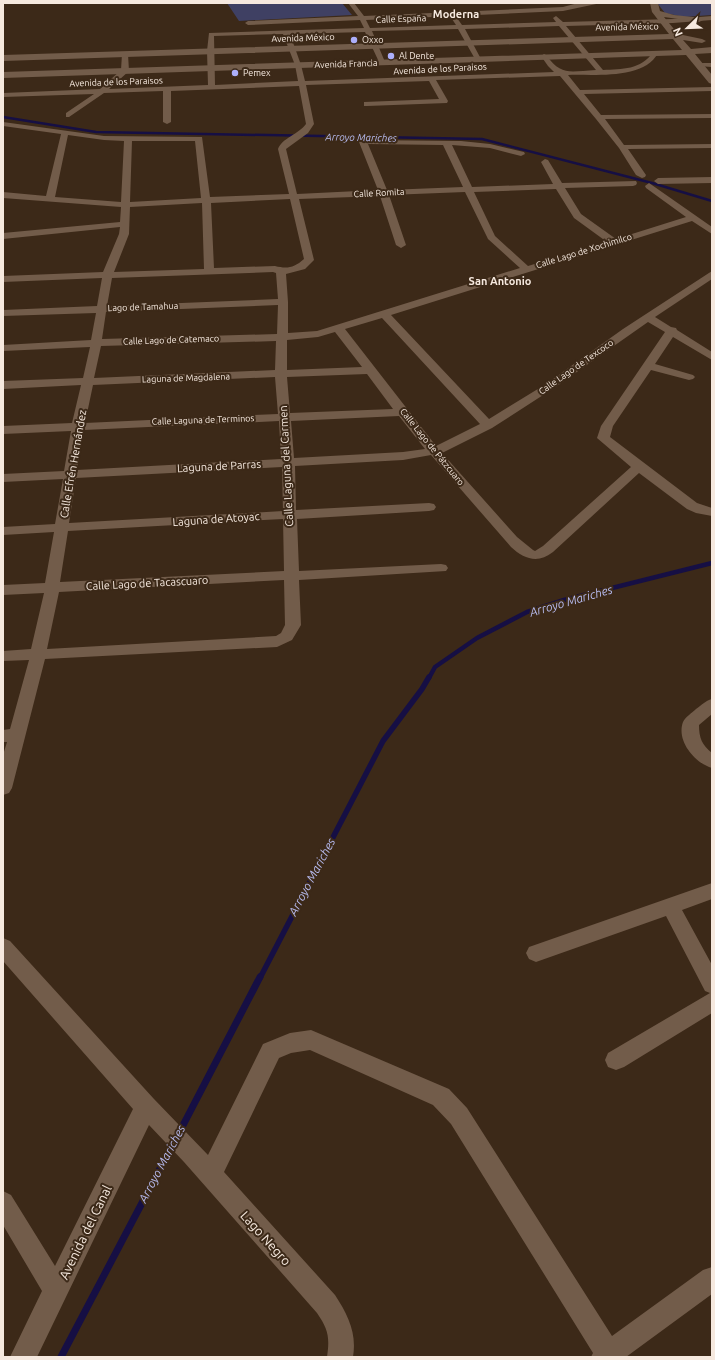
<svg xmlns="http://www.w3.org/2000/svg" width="715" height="1360" viewBox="0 0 715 1360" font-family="Ubuntu,sans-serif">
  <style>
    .green { fill: #3f4063 }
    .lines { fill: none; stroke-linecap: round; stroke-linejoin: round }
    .stream-far3 { stroke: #160f44; stroke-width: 2.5 }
    .stream-far2 { stroke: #160f44; stroke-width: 4.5 }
    .stream-far1 { stroke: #160f44; stroke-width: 5.5 }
    .stream { stroke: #160f44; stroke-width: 7 }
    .minor { fill: #725c4a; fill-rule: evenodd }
    .tertiary { fill: #725c4a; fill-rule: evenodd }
    .poi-dot { fill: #acaffb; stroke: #3c2918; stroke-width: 1.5 }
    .labels { text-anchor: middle; stroke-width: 4; stroke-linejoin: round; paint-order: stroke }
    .far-street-label { font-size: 9px; fill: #f6e9df; stroke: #3c2918 }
    .far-poi-label { font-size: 9px; fill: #f6e9df; stroke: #3c2918; text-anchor: start }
    .far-water-label { font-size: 10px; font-style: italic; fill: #b8bcf1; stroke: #3c2918 }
    .far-quarter-label { font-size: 11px; font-weight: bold; fill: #f6e9df; stroke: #3c2918 }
    .street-label { font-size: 11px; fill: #f6e9df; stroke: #3c2918 }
    .water-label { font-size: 12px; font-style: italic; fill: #b8bcf1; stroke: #3c2918 }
    .near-street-label { font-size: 13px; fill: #f6e9df; stroke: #3c2918 }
  </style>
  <rect width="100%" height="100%" fill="#3c2918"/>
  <path class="green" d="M227 3H342L352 15 239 21Z
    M657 3H712V15L684 17 665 13Z"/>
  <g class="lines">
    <path class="stream-far3" d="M3 117 96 132 482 139 652 183 712 201"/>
    <path class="stream-far2" d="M429 678 435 667 477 638 527 612 564 600 712 563"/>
    <path class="stream-far1" d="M260 978 383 741 422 689 429 677"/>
    <path class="stream" d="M179 1133 260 977
      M61 1357 173 1144"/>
    <path class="minor" d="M348 3H354L364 16 563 7 578 3H601L563 11 366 20 370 28 456 25 452 19 455 17 457 18 462 25 556 22 553 18 556 16 563 22 673 19 712 16V20L673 23 566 26 603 70C622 69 641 70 653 52L658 53C644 80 595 74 568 75L580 90 712 87V91L584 94 601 115 712 114V118L605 119 624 145 712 144V148L628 149 646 175 645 177 642 178 636 175 619 148 596 119 560 76 436 80 448 101 447 103 367 106H364V102L439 99 429 81 306 85 314 124 308 133 286 149 297 194 378 190 359 142 360 140 461 141 490 144 524 152 525 154 521 156 490 148 452 145 472 187 553 184 541 162 545 159 548 160 562 183 636 181 637 183 636 185 633 186 565 188 581 214 616 239 686 217 646 188 645 186 649 183 712 227V234L692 221 391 315 489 419 546 384 623 329 712 271V279L655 317 671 327 676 328 677 330 712 352V360L673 337 655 364 693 375 695 377 693 379 689 380 651 370 613 426 610 437 697 503 712 508V516L696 513 687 509 639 473 553 552C538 564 524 559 511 547L431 455 403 460 295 466 296 510 429 503 434 504 436 507 434 510 429 511 297 519 299 571 441 564 446 565 448 568 446 571 299 580 301 625 292 640 277 647 45 659 12 788 9 793 3 795V755L7 742H3V730L10 729 29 660 3 661V651L31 649 44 593 3 595V585L45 583 54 532 3 535V527L55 524 63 479 3 482V474L64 471 71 431 3 434V426L72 423 81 385 3 389V381L83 378 90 347 3 351V345L91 340 96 313 3 316V310L97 306 102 278 3 282V276L103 272 119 234 120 227 3 239V233L120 222 121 207 3 198V192L46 196 61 134 3 126V122L104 136 202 137 210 197 289 194 278 149C282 138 299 134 306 124L299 86 171 91V122L167 124 163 122V91L104 93 69 117H66V113L94 94 3 97V93L100 89 121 70 122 54 125 52 128 54 129 71 109 89 208 85 207 51 209 33 364 28 360 20 248 25 245 23 248 21 358 16ZM559 26 596 70C571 71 562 77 546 55L544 54 541 56 548 66 554 72 305 81 301 65 290 34 365 32 379 62 382 64 385 62 372 31 458 29 475 59 478 61 481 59 465 29ZM283 34 295 65 298 81 215 85 214 36ZM68 135 104 140 124 141 121 202 55 197ZM132 141H195L201 198 130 202ZM368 144 443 145 463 187 387 190ZM556 189 574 218 607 242 528 266 495 236 474 192ZM465 192 488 239 520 268 317 331 288 333V302L286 274 305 269 314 260 299 199 380 196 396 245 401 248 406 245 389 195ZM290 199 304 259C294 268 287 269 275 266L214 268 211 203ZM202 203 204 269 114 272 129 234 130 207ZM273 272 276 273 278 299 107 306 112 278ZM278 305 277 334 102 339 106 312ZM382 318 480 424 436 446 345 329ZM648 322 665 332 601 426 597 438 631 467 543 546 535 551 533 550 517 537 442 453 492 428 554 388ZM335 332 362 367 287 370V340L318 337ZM276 341 275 370 94 378 101 346ZM367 374 393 409 290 413 287 377ZM275 377 278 414 85 423 93 385ZM399 416 425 449 403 452 294 458 291 421ZM279 421 281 459 77 470 84 430ZM282 467 283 511 69 523 76 478ZM283 519 284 571 60 582 68 531ZM284 580 285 625 281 633 276 636 47 649 59 592Z
      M699 63H712V67L697 66V64Z
      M712 177V183L658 184 654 181 658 178Z
      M712 699V714L699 725C699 738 702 745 712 753V768C695 763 676 741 683 722 685 717 692 713 696 709 702 705 705 701 712 699Z
      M712 883V899L682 910 712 965V1013L624 1067 616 1070 608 1067 605 1060 608 1053 710 993 705 991 666 916 536 962 529 959 526 953 529 947Z
      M3 938 10 941 154 1099 208 1155 263 1044 290 1033 311 1030 449 1089 467 1108 612 1336 703 1270 712 1267V1294L626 1357H591L593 1353 451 1124 433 1105 310 1050 291 1053 279 1058 224 1172 335 1295C348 1315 357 1333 353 1357H327C330 1337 328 1329 317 1313L184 1162 149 1125 37 1357H10L42 1291 3 1225V1191L11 1195 55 1266 133 1109 3 961Z"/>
    <path class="tertiary" d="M650 3H658L660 11 674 15 702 18 703 20 699 22 664 17 678 34 702 39 706 41 702 43 683 40 691 49 712 47V53L695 54 712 75V84L709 83 686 55 3 78V72L682 50 673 39 3 61V55L669 34 652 12Z"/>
  </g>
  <g class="poi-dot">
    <circle cx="354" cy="40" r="4"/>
    <circle cx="391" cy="56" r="4"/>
    <circle cx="235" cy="73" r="4"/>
  </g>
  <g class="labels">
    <g class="far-street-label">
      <text transform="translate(401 19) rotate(-2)" y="3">Calle España</text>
      <text transform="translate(627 27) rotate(-1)" y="3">Avenida México</text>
      <text transform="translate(303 38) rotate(-2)" y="3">Avenida México</text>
      <text transform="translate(346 64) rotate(-2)" y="3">Avenida Francia</text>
      <text transform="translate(440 69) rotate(-3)" y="3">Avenida de los Paraisos</text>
      <text transform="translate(116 82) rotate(-2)" y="3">Avenida de los Paraisos</text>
      <text transform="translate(379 193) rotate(-3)" y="3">Calle Romita</text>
      <text transform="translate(584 251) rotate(-17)" y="3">Calle Lago de Xochimilco</text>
      <text transform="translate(143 307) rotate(-2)" y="3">Lago de Tamahua</text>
      <text transform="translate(171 340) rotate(-2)" y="3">Calle Lago de Catemaco</text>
      <text transform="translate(576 367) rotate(-35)" y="3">Calle Lago de Texcoco</text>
      <text transform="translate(186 378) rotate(-2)" y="3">Laguna de Magdalena</text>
      <text transform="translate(203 420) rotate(-2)" y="3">Calle Laguna de Terminos</text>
      <text transform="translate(432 447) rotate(51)" y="3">Calle Lago de Pátzcuaro</text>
    </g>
    <g class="far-poi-label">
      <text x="362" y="43">Oxxo</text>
      <text x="399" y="59">Al Dente</text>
      <text x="243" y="76">Pemex</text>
    </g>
    <g class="far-water-label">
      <text transform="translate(361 137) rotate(1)" y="4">Arroyo Mariches</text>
    </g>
    <g class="far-quarter-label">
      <text x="456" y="18">Moderna</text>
      <text x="500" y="285">San Antonio</text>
    </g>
    <g class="street-label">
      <text transform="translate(73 464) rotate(-80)" y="4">Calle Efrén Hernández</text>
      <text transform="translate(219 466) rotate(-3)" y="4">Laguna de Parras</text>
      <text transform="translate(286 466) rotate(-93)" y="4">Calle Laguna del Carmen</text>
      <text transform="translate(216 519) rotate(-4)" y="4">Laguna de Atoyac</text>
      <text transform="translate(147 583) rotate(-3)" y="4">Calle Lago de Tacascuaro</text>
    </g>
    <g class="water-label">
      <text transform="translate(571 601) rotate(-16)" y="4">Arroyo Mariches</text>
      <text transform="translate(312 877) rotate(-62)" y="4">Arroyo Mariches</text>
      <text transform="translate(162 1164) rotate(-62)" y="4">Arroyo Mariches</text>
    </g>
    <g class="near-street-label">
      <text transform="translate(85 1232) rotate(-64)" y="5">Avenida del Canal</text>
      <text transform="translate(266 1238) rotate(48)" y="5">Lago Negro</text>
    </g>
  </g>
  <rect width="715" height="1360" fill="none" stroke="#f6e9df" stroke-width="8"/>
  <g transform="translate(687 28) rotate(247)" stroke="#3c2918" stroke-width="3" paint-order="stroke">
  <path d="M0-3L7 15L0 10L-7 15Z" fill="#f6e9df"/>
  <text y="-6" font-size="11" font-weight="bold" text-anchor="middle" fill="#f6e9df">N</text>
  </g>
</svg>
